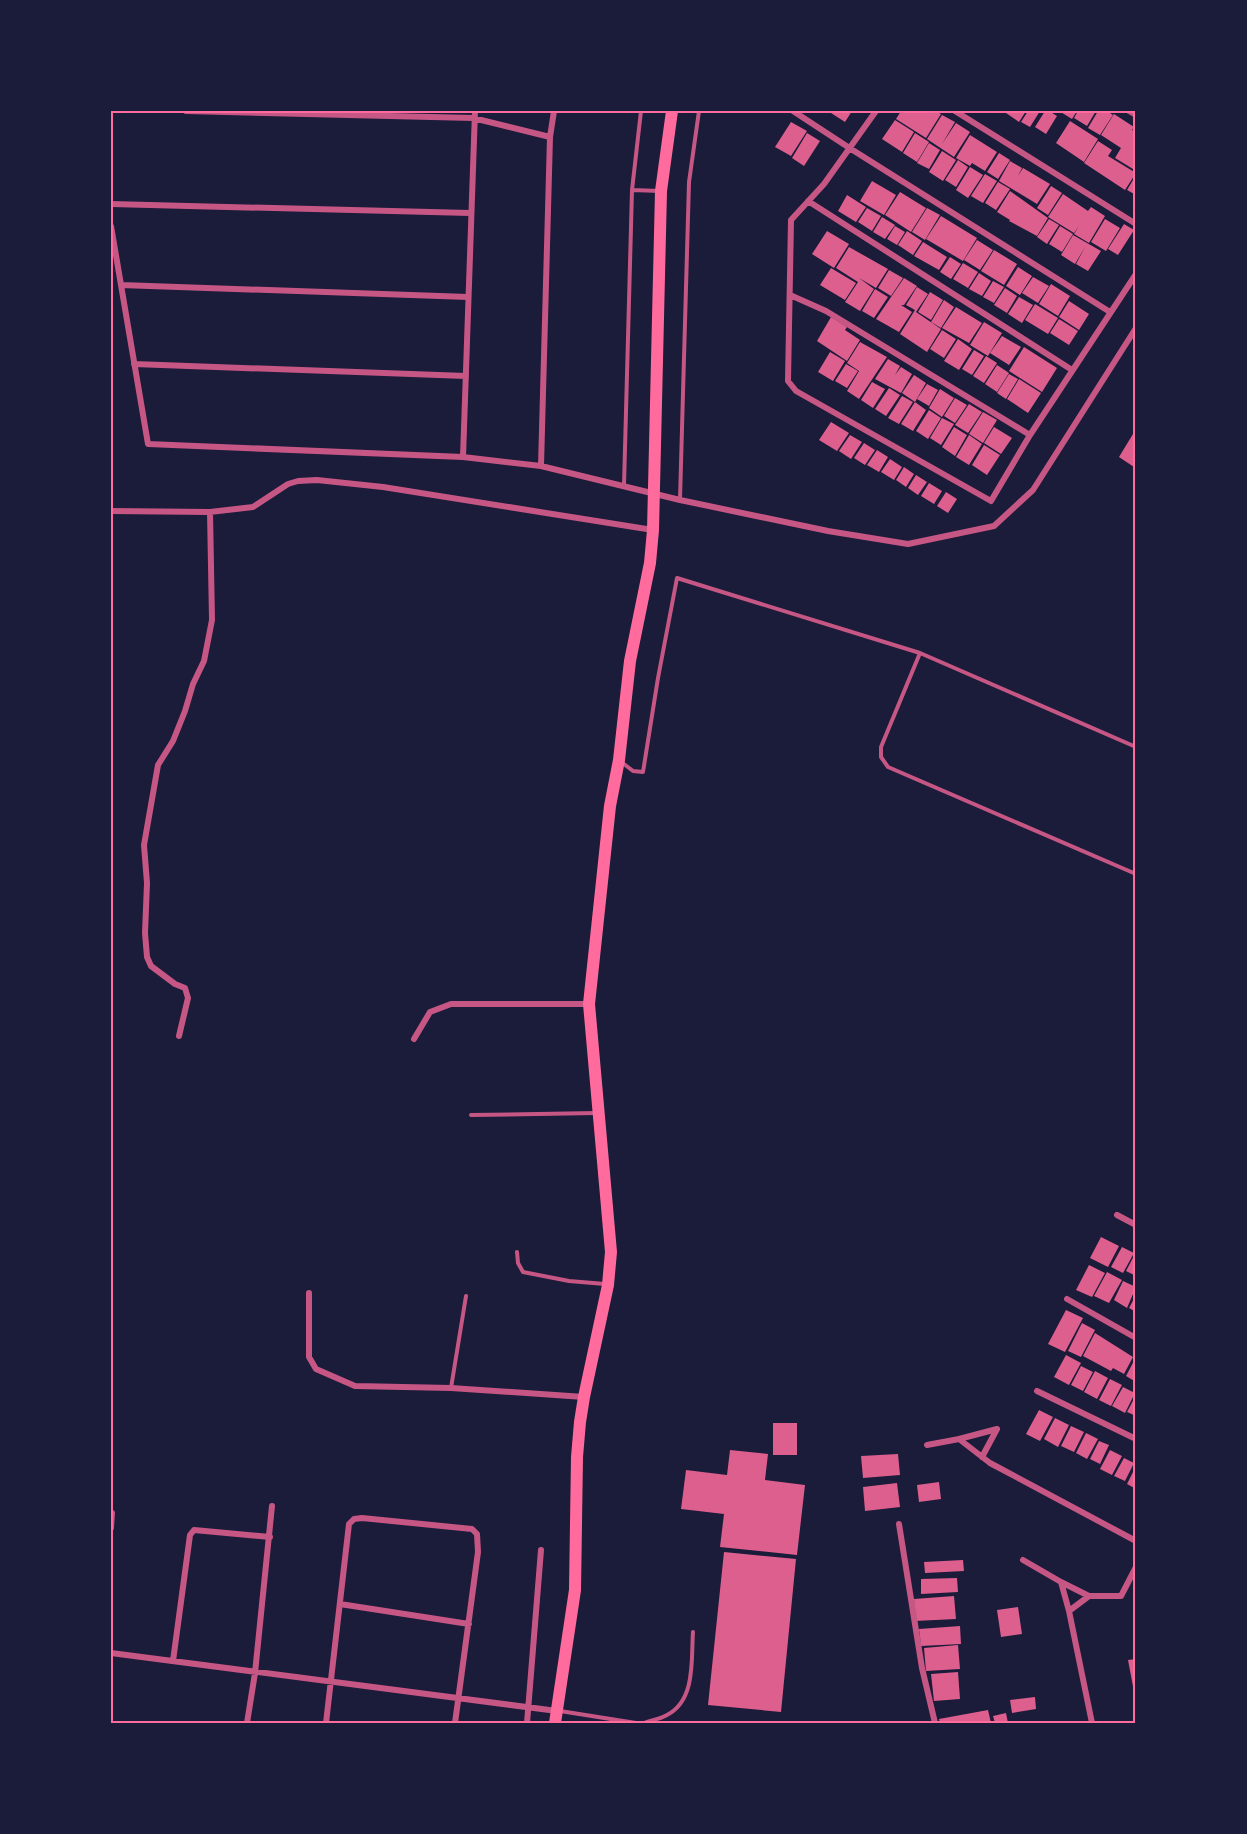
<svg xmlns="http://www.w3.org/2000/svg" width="1247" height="1834" viewBox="0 0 1247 1834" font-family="'Varela Round',sans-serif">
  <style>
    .building { fill: #dd5f8e }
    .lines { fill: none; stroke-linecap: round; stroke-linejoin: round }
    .service { stroke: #c65784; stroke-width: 4 }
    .minor { stroke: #c65784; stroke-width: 6 }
    .secondary { stroke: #ff6b9d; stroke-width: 12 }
    .neatline { fill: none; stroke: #ff6b9d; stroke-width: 2 }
  </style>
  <rect width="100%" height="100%" fill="#1b1b3a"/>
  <path class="building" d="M832 111H852L845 122 831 113Z
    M901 111H936L941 114 926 138 896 119Z
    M1008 111H1026L1019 122 1006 113Z
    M1028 111H1040L1030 127 1021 122Z
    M1045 111H1049L1057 116 1046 134 1035 127Z
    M1059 111H1077L1072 119Z
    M1078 111H1096L1087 126 1074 118Z
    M1098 111H1107L1113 115 1100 135 1088 128Z
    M1114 114 1134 127 1132 130 1136 132V164L1133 169 1115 158 1121 148 1101 135Z
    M942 115 955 122 942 144 956 123 970 132 954 157 927 139Z
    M895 120 914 132 902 152 882 139Z
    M1070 121 1098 139 1084 162 1056 143Z
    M791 122 807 131 791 156 775 147Z
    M807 133 820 141 804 166 792 158Z
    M915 133 929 142 917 162 903 153Z
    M970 135 997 152 985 171 972 163 970 166 956 158Z
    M1098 141 1112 150 1108 156 1136 173 1125 190 1084 163Z
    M929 143 940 150 929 169 917 163Z
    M942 151 956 160 943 181 929 172Z
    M999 153 1010 160 998 179 987 172Z
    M958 160 968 167 956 187 945 180Z
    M1010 161 1022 168 1018 176 1023 168 1050 184 1037 204 999 181Z
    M970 167 983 175 968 198 956 190Z
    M985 174 997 181 983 203 971 196Z
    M1136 175V195L1127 190Z
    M872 181 896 195 884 215 860 201Z
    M998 182 1010 189 996 210 985 203Z
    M1051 186 1062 193 1048 215 1037 208Z
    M1010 191 1048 218 1037 236 1009 221 1010 220 997 212Z
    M900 192 926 208 911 232 885 215Z
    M1063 194 1088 211 1091 207 1105 216 1089 243 1074 234 1079 226 1074 233 1048 217Z
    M847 195 866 207 856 222 838 211Z
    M867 208 881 216 872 231 858 222Z
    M927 208 940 215 925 240 912 232Z
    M941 216 977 238 963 261 926 239Z
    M882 217 895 225 885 239 873 232Z
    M1049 219 1059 225 1047 244 1037 237Z
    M1105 219 1120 228 1106 251 1091 242Z
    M1124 224 1134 230 1118 255 1108 249Z
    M895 226 905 232 897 245 887 239Z
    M1060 226 1073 234 1062 252 1049 244Z
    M827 231 849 244 834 268 812 254Z
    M907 231 922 241 913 255 898 245Z
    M1073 235 1101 251 1088 271 1076 264 1085 247 1075 264 1061 255Z
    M977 240 993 250 980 270 964 260Z
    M923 242 947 257 939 270 914 256Z
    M849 247 888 269 876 288 859 278 874 289 860 311 845 302 858 282 836 268Z
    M994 250 1017 264 1004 285 981 271Z
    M950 257 961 264 951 279 940 272Z
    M963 263 978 272 968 288 953 279Z
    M1018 267 1032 276 1020 295 1006 286Z
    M831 268 856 283 845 300 820 285Z
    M889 270 903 278 891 296 878 288Z
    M979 273 991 281 982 296 969 289Z
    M1033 277 1049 286 1038 303 1022 293Z
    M904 278 917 286 904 305H901L912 312 899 332 876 319Z
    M993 281 1004 287 994 303 983 297Z
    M1051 284 1070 296 1058 316 1039 304Z
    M917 287 928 294 916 312 941 329 927 352 900 334 915 310 906 305Z
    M1005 288 1017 296 1007 313 994 305Z
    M875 289 888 297 874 318 862 311Z
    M930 292 943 300 931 320 918 312Z
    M1019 297 1033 305 1022 323 1008 314Z
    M944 300 954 307 941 328 931 322Z
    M1069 301 1089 314 1079 330 1059 317Z
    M1035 304 1058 318 1048 334 1025 320Z
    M956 307 982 323 969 343 942 328Z
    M831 317 847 327 845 330 860 340 847 361 817 341Z
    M1059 319 1078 331 1069 345 1050 333Z
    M984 322 1002 333 988 356 970 345Z
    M942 330 956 339 944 358 930 349Z
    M1002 336 1021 347 1009 365 990 353Z
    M958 339 972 349 959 370 944 361Z
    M860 342 887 357 859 399 847 391 859 371 847 363Z
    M1024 347 1057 368 1042 392 1009 371Z
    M974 350 984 356 972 375 962 369Z
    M830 352 845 361 833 381 818 372Z
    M986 356 997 363 984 383 973 376Z
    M888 359 900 366 895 375 901 367 912 374 901 393 875 379Z
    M846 364 858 371 847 388 835 381Z
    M997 365 1009 373 997 392 985 384Z
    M1009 374 1018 379 1006 399 997 393Z
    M914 375 926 383 915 402 902 393Z
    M1019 379 1041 393 1028 413 1007 399Z
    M872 382 885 389 873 408 861 400Z
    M927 384 938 390 929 406 917 399Z
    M889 388 900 395 886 416 875 409Z
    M940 389 954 398 942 417 929 408Z
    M902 396 913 402 899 424 888 418Z
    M955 398 967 405 955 423 944 416Z
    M915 402 926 410 913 431 901 424Z
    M969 404 982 412 968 433 955 425Z
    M929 410 941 418 928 439 916 431Z
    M983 412 997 420 983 443 969 434Z
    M942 418 954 424 941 445 930 438Z
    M831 422 849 433 837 451 819 440Z
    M954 427 967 435 955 456 942 447Z
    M994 427 1012 438 1001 454 984 443Z
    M1136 429V464L1134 467 1119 457Z
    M850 435 862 442 851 459 839 451Z
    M969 435 982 444 969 465 956 457Z
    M864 443 875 450 865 465 854 458Z
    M984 445 1000 455 987 475 972 465Z
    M877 450 888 457 879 472 867 465Z
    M890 459 902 467 894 480 881 472Z
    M904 467 914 474 906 487 896 480Z
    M916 475 927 482 918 495 908 488Z
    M929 483 942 491 934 504 921 496Z
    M946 492 957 499 948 513 937 506Z
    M1101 1237 1119 1246 1108 1267 1090 1258Z
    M1122 1247 1134 1253 1123 1273 1111 1267Z
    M1136 1252V1276L1126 1271Z
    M1089 1265 1105 1273 1092 1297 1076 1290Z
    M1107 1272 1122 1280 1109 1303 1094 1296Z
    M1123 1281 1136 1287 1127 1308 1114 1300Z
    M1136 1295V1312L1129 1308Z
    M1066 1310 1083 1318 1065 1352 1048 1344Z
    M1082 1323 1095 1330 1081 1357 1068 1351Z
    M1095 1333 1133 1357 1124 1374 1113 1368 1111 1371 1083 1356Z
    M1066 1355 1081 1363 1069 1385 1054 1377Z
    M1136 1357V1382L1126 1376Z
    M1081 1366 1093 1372 1083 1391 1071 1385Z
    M1095 1371 1108 1378 1097 1399 1084 1392Z
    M1110 1379 1122 1385 1111 1406 1099 1400Z
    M1123 1387 1135 1393 1125 1413 1112 1406Z
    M1136 1395V1416L1127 1412Z
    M1039 1410 1053 1417 1040 1441 1026 1434Z
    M1055 1418 1069 1425 1058 1447 1044 1439Z
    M773 1423H797V1455H773Z
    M1071 1426 1084 1432 1074 1452 1061 1446Z
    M1086 1433 1098 1439 1087 1459 1076 1453Z
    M1099 1441 1109 1445 1100 1464 1090 1459Z
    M730 1450 768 1454 765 1480 805 1485 797 1555 720 1547 724 1514 681 1509 686 1470 727 1475Z
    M1110 1450 1122 1456 1112 1475 1100 1469Z
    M898 1454 900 1475 863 1478 861 1456Z
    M1124 1458 1134 1463 1125 1481 1114 1476Z
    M1136 1466V1489L1127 1484Z
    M939 1482 941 1499 919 1502 917 1485Z
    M897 1483 900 1507 865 1511 863 1487Z
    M724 1552 796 1559 781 1712 708 1705Z
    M963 1560 964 1571 925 1573 924 1562Z
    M957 1578 958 1592 921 1594V1579Z
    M954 1596 956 1619 915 1621 914 1599Z
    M1018 1607 1022 1634 1001 1637 997 1610Z
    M960 1626 961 1644 921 1646 919 1629Z
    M958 1645 960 1669 926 1671 924 1648Z
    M1136 1659V1697H1135L1128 1660Z
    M958 1672 960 1699 934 1701 931 1674Z
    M1035 1697 1036 1709 1012 1713 1010 1700Z
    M988 1710 991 1723H940L939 1719Z
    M1006 1713 1008 1723H995L993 1716Z"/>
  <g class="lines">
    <path class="service" d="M632 190 660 191
      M624 485 632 190 641 111
      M680 499 689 182 699 111
      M920 653 881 747V757L888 767 1136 874
      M620 761 633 771 643 772 658 678 677 578 920 653 1136 747
      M471 1115 597 1113
      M517 1252 518 1263 523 1272 569 1281 605 1284
      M451 1388 466 1296
      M560 1711 636 1723
      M644 1723C652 1720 660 1719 667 1715 696 1700 691 1660 693 1632"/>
    <path class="minor" d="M186 111 473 118 550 137
      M793 111 851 149 1110 312
      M876 111 824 184 791 220 788 381 796 391 991 501 1030 435 1136 274
      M955 111 1136 224
      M1129 111 1136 115
      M808 201 1072 370
      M111 204 470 213
      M111 226 148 444 463 457 541 466 680 500 828 531 908 544 994 526 1033 490 1136 328
      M121 285 468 297
      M790 295 826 311 1030 435
      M134 364 466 376
      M463 457 475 111
      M541 466 550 137 554 111
      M111 511 210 512 253 507 288 484 298 481 317 480 383 487 653 530
      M179 1036 188 998 185 988 175 984 151 966 147 957 145 933 147 883 144 845 158 765 173 741 185 711 193 684 204 661 212 620 210 512
      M414 1039 430 1012 451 1004H589
      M1117 1215 1136 1225
      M309 1293V1357L316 1369 355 1386 451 1388 584 1397
      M1067 1299 1136 1338
      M1037 1391 1136 1439
      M927 1445 959 1439
      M982 1457 997 1429 959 1439 990 1463 1136 1541
      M899 1524 922 1668 935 1723
      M111 1528 112 1513
      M1023 1560 1061 1582 1069 1611
      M1061 1582 1089 1596
      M340 1604 469 1624
      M111 1653 557 1711
      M173 1661 190 1535 194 1530 270 1537
      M247 1723 255 1673 272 1506
      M326 1723 349 1524 354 1519 362 1518 472 1529 477 1534 478 1552 455 1723
      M527 1723 541 1550
      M1092 1723 1069 1611 1089 1596H1121L1136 1567"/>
    <path class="secondary" d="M555 1723 575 1590 577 1457 580 1422 584 1397 608 1285 611 1252 589 1004 610 806 619 760 630 661 650 563 653 530 661 191 672 111"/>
  </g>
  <rect width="1247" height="1834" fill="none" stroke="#1b1b3a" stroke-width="225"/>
  <rect x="112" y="112" width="1022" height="1610" class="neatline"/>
</svg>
